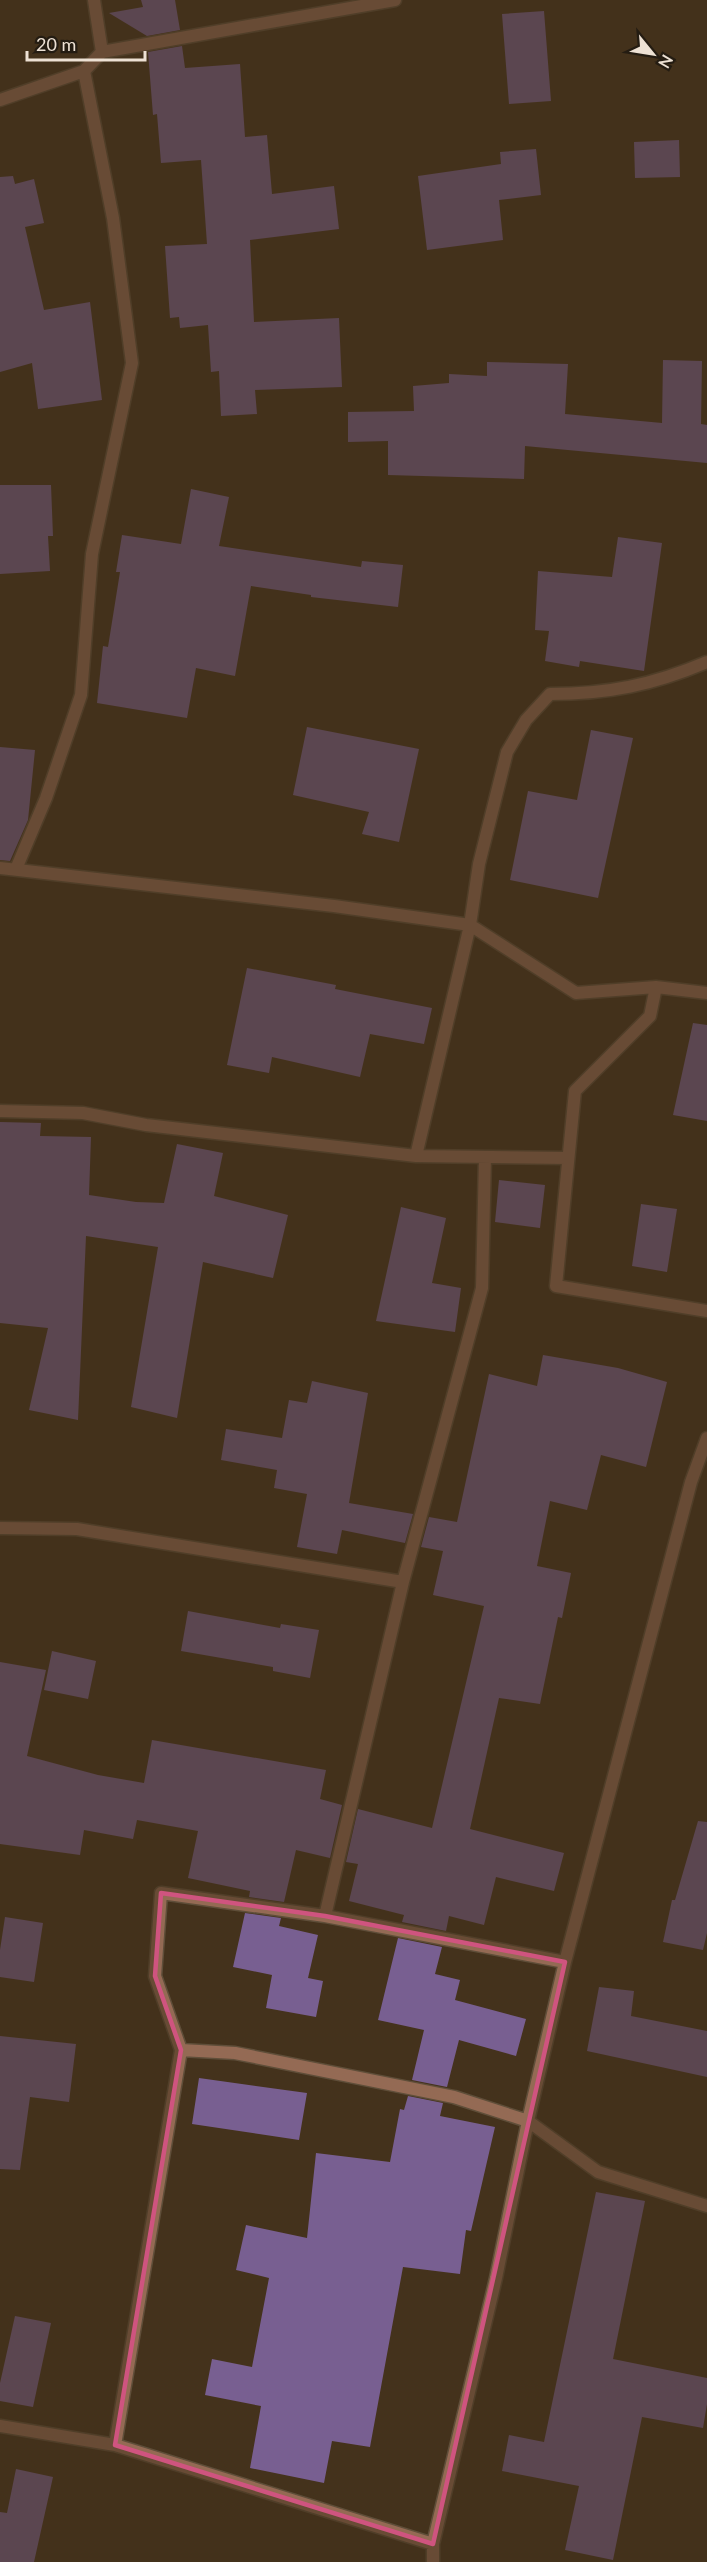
<svg xmlns="http://www.w3.org/2000/svg" width="707" height="2562" viewBox="0 0 707 2562" font-family="Lato,sans-serif">
  <style>
    .building { fill: #785f91 }
    .lines { fill: none; stroke-linecap: round; stroke-linejoin: round }
    .minor-casing { stroke: #5f4e39; stroke-width: 15 }
    .minor { stroke: #946a54; stroke-width: 12 }
    .marked { fill: none; stroke: #cf547f; stroke-width: 4.5; stroke-linejoin: round }
  </style>
  <rect width="100%" height="100%" fill="#44321c"/>
  <path class="building" d="M141 0H175L180 30 147 36 109 13 143 7Z
    M544 11 551 101 509 104 502 14Z
    M182 46 185 68 240 64 245 137 267 135 272 194 334 186 339 229 250 240 254 322 339 318 342 387 255 390 257 414 221 416 219 371 211 372 208 325 180 328 179 317 170 318 165 246 207 244 201 160 161 163 157 114 153 115 148 52Z
    M679 140 680 177 635 178 634 142Z
    M536 149 541 195 499 200 503 240 427 250 418 176 501 164 500 152Z
    M13 176 15 184 34 179 44 223 25 227 44 310 90 302 102 400 38 409 32 363 0 372V177Z
    M663 360 702 361 701 424 707 425V463L525 446 524 479 388 475V441L348 442V412L414 411 413 386 449 383V374L487 376V362L568 364 565 414 662 423Z
    M0 485H51L53 536H48L50 571 0 574Z
    M191 489 229 497 219 546 361 567 362 561 403 565 398 607 311 597V595L251 586 235 676 196 668 187 718 97 703 103 646 108 647 120 572H116L122 535 181 544Z
    M618 537 662 543 644 671 580 661 579 667 545 661 549 631 535 630 538 571 612 577Z
    M307 727 419 749 399 842 362 834 369 812 293 795Z
    M591 730 633 738 598 898 510 880 528 791 577 800Z
    M0 747 35 750 28 820 10 861 0 860Z
    M247 968 336 985 335 989 432 1008 424 1044 370 1034 360 1077 272 1057 269 1073 227 1065Z
    M693 1023 707 1025V1121L673 1115Z
    M0 1122 41 1123 40 1136 91 1137 89 1195 136 1202 164 1203 177 1144 223 1153 214 1196 288 1215 273 1278 203 1262 177 1418 131 1407 158 1247 86 1236 78 1420 29 1410 48 1328 0 1323Z
    M499 1180 545 1185 540 1228 495 1222Z
    M641 1204 677 1209 667 1272 632 1266Z
    M401 1207 446 1218 432 1283 461 1288 455 1332 376 1321Z
    M543 1355 618 1368 667 1382 646 1467 601 1455 587 1510 550 1501 537 1566 571 1573 562 1618 558 1617 540 1704 499 1698 470 1829 564 1853 554 1891 496 1877 484 1925 449 1916 446 1931 402 1922 404 1915 349 1901 358 1864 346 1862 358 1809 432 1828 484 1606 433 1595 443 1551 421 1547 429 1517 457 1522 489 1374 537 1386Z
    M312 1381 368 1393 349 1503 413 1514 405 1543 342 1530 337 1554 297 1547 307 1494 274 1488 277 1470 221 1460 226 1429 282 1438 289 1400 307 1403Z
    M188 1611 280 1628 281 1624 319 1630 310 1678 273 1671V1667L181 1651Z
    M52 1651 96 1661 88 1699 44 1690Z
    M0 1662 46 1670 27 1756 98 1775 144 1783 152 1740 326 1770 320 1799 342 1805 330 1858 296 1850 284 1902 249 1897 250 1891 188 1878 198 1831 137 1820 133 1839 84 1830 80 1855 0 1844Z
    M698 1821 707 1822V1933L703 1950 663 1942 672 1900H675Z
    M245 1913 281 1918 279 1926 318 1935 308 1978 323 1981 316 2017 266 2008 272 1975 233 1967Z
    M5 1917 43 1923 34 1982 0 1977V1950Z
    M398 1938 442 1947 435 1974 460 1980 455 2000 526 2019 516 2056 459 2040 447 2087 412 2080 424 2030 378 2020Z
    M599 1987 634 1991 631 2016 707 2031V2077L587 2051Z
    M0 2036 76 2044 69 2102 30 2097 20 2170 0 2169Z
    M199 2078 307 2093 299 2140 192 2124Z
    M408 2096 443 2103 440 2116 495 2127 471 2231 466 2230 460 2274 403 2267 370 2447 332 2441 324 2483 250 2468 261 2406 205 2395 212 2359 252 2367 269 2278 236 2270 246 2225 307 2238 316 2153 390 2162 400 2109 404 2110Z
    M596 2192 645 2201 613 2359 707 2378V2404L703 2428 642 2417 613 2560 565 2550 579 2486 502 2471 509 2435 544 2442Z
    M15 2316 51 2323 33 2407 0 2401V2383Z
    M16 2469 53 2477 34 2562H0V2512L7 2513Z"/>
  <g class="lines">
    <g class="minor-casing">
      <path id="minor" d="M94 0 102 52
        M0 100 84 71 102 52 395 0
        M0 868 334 906 470 925 576 993 656 987 707 993
        M16 869 46 798 81 695 92 554 132 363 113 218 84 71
        M656 987 650 1016 575 1091 556 1286 707 1311
        M0 1111 83 1113 146 1125 416 1156 567 1158
        M416 1156 470 925 479 864 507 752 526 720 550 694C608 694 653 685 707 662
        M0 1528 77 1529 403 1582
        M325 1916 403 1582 482 1288 485 1157
        M181 2050 235 2053 454 2097 528 2121 598 2172 707 2206
        M0 2426 115 2445 433 2544
        M115 2445 181 2050 155 1976 161 1893 325 1916 565 1962
        M433 2562V2544L496 2278 528 2121 565 1962 691 1482 707 1438"/>
    </g>
    <use href="#minor" class="minor"/>
  </g>
  <path d="M0 0H707V2562H0ZM161 1893 325 1916 565 1962 433 2544 115 2445 181 2050 155 1976Z" fill="#44321c" fill-opacity=".55" fill-rule="evenodd"/>
  <path class="marked" d="M161 1893 325 1916 565 1962 433 2544 115 2445 181 2050 155 1976Z"/>
  <g transform="translate(653 54) rotate(120)" stroke="#241c12" stroke-width="4.5" paint-order="stroke">
  <path d="M0-4.5L10 22L0 15L-10 22Z" fill="#ede1d4"/>
  <text y="-9" font-size="16" font-weight="bold" text-anchor="middle" fill="#ede1d4">N</text>
  </g>
  <path d="M27 51v9h118v-9" fill="none" stroke="#ede1d4" stroke-width="3"/>
  <text x="36" y="51" font-size="18" fill="#ede1d4" stroke="#241c12" stroke-width="4.5" paint-order="stroke">20 m</text>
</svg>
